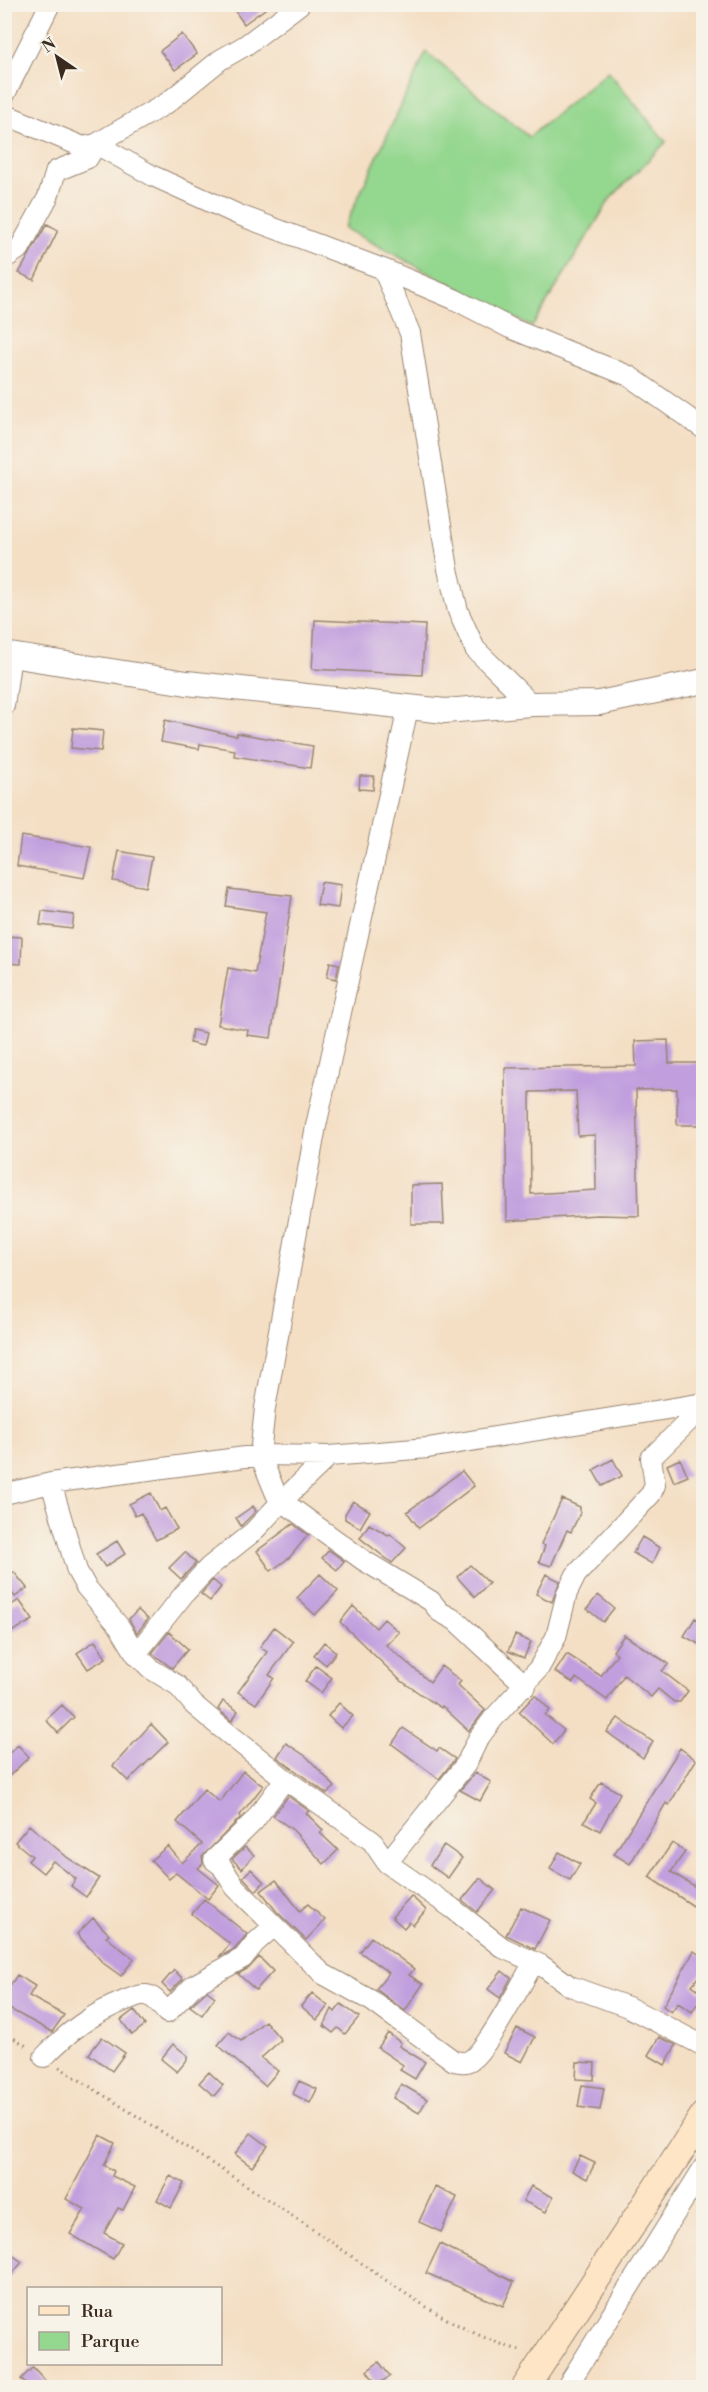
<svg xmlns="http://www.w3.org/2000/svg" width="708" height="2392" viewBox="0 0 708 2392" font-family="'Libre Bodoni',serif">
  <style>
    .green { fill: #94d78f; stroke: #688056; stroke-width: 1.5 }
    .building { fill: #c19fde; fill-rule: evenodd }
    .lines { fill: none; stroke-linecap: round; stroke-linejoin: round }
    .minor-casing { stroke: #988472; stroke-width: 22 }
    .tertiary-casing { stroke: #988472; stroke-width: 26 }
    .secondary-casing { stroke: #988472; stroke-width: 29 }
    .path { stroke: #988472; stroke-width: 3; stroke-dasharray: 1.5 4.5; stroke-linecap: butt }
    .minor { stroke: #fff; stroke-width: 20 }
    .tertiary { stroke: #fff; stroke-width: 24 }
    .secondary { stroke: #fde5c5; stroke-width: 27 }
  </style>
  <rect width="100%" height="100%" fill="#f7f3e8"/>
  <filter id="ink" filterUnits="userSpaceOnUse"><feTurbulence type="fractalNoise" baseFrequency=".0167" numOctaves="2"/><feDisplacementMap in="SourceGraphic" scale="12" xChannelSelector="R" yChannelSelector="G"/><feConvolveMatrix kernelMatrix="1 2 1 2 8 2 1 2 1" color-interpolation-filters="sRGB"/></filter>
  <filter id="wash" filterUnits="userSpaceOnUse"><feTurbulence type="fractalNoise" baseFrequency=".008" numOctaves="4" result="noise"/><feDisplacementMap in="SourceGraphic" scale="24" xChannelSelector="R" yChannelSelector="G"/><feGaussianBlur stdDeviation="1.35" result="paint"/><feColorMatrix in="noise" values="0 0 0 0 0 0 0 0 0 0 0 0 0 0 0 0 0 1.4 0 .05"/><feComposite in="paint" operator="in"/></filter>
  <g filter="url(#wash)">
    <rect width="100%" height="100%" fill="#f4dfc5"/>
    <path class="green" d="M426 52 529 137 608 71 666 142 610 199 532 327 344 228Z"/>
    <g id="blocks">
      <path class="building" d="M230 4H272L244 24Z
        M182 34 197 54 175 70 160 51Z
        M47 224 58 230 34 280 19 273Z
        M315 620 425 625 422 675 312 669Z
        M165 720 237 736V733L313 746 310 768 234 756 235 750 200 744 199 749 161 742Z
        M73 728 103 731 101 751 71 748Z
        M360 776H374L373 790 359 789Z
        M21 836 91 847 84 878 17 866Z
        M119 851 152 857 146 887 113 881Z
        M321 882 341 885 338 908 317 905Z
        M229 889 292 896 271 1038 247 1035 248 1030 218 1025 228 968 255 973 266 912 226 906Z
        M42 911 74 915 72 929 40 925Z
        M4 936 22 937 21 964 4 963Z
        M330 962 339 964 336 979 327 977Z
        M192 1030 206 1033 203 1046 190 1043Z
        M668 1040 669 1063H704V1125H677V1089L636 1090 639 1216 597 1215 507 1221 505 1068 636 1066 635 1041ZM576 1091 578 1136 595 1135 596 1190 531 1194 530 1092Z
        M442 1184 444 1224H411V1185Z
        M613 1459 622 1476 602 1486 593 1470Z
        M680 1459 688 1476 674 1482 667 1465Z
        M462 1471 474 1486 419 1528 407 1512Z
        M151 1493 160 1511 165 1508 177 1529 156 1540 141 1513 135 1516 129 1504Z
        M562 1499 580 1507V1513L571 1532 567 1530 551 1566 539 1562 545 1546 541 1544Z
        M353 1501 370 1511 360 1528 345 1519V1514Z
        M253 1506 256 1511 241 1526 236 1518Z
        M293 1524 308 1535 290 1557 271 1571 257 1551Z
        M369 1524 388 1535 390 1534 406 1548 392 1563 360 1538Z
        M642 1537 660 1548 652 1564 633 1553Z
        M117 1541 125 1554 105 1567 96 1554Z
        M329 1550 344 1561 337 1570 322 1558Z
        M185 1552 196 1563 181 1579 169 1568Z
        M470 1565 489 1583 475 1597 457 1577Z
        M14 1572 27 1588 15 1597 4 1583V1579Z
        M320 1574 338 1591 315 1615 297 1598Z
        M546 1574 560 1581 552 1602 536 1594Z
        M213 1580 221 1587 210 1601 201 1594Z
        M598 1595 614 1608 603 1622 587 1609Z
        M19 1600 33 1620 4 1636V1610Z
        M353 1606 376 1628 384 1619 399 1632 386 1645 430 1682 441 1666 461 1681 458 1685 485 1710 469 1731 442 1706 441 1708 400 1680 340 1622Z
        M138 1610 148 1619 137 1633 129 1619Z
        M695 1618 704 1623V1647L684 1636Z
        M274 1627 293 1642 269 1675 274 1678 256 1704 238 1692 267 1652 260 1647Z
        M169 1632 188 1649 172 1668 152 1653Z
        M515 1635 531 1642 524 1658 508 1651Z
        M624 1635 669 1664 662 1671 688 1691 680 1702H674L658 1689 651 1697 624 1675 607 1700 576 1678 573 1683 555 1672 567 1654 601 1676 617 1654 613 1651Z
        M95 1641 106 1658 88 1669 77 1653Z
        M324 1642 336 1652 326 1665 314 1655Z
        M316 1666 332 1678 321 1693 305 1681Z
        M535 1695 550 1710 545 1715 564 1730 553 1744 519 1712Z
        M223 1701 238 1711 232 1721 218 1709Z
        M339 1703 353 1716 341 1728 328 1716Z
        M62 1705 74 1717 58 1733 46 1720Z
        M618 1718 653 1742 643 1758 607 1732Z
        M151 1724 168 1742 128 1781 113 1766Z
        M403 1728 437 1751 439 1748 455 1759 439 1779 392 1744Z
        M286 1743 307 1757 335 1787 327 1794 277 1757Z
        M18 1745 29 1757 4 1781V1758Z
        M680 1748 696 1760 669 1805 666 1803 630 1864 614 1854Z
        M243 1771 263 1786 240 1815 241 1817 202 1857 203 1864 198 1868 219 1885 208 1899 176 1873 169 1879 151 1860 168 1846 182 1863 202 1844 177 1822 204 1789 220 1802Z
        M475 1773 491 1782 480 1801 460 1790Z
        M601 1782 620 1793 600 1831 584 1822 596 1803 590 1799Z
        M288 1796 309 1811 306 1813 323 1830 320 1833 338 1850 324 1864 293 1830 273 1816Z
        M29 1825 68 1858 99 1878 86 1897 71 1886 76 1879 53 1861 43 1873 28 1861 32 1856 15 1842Z
        M672 1843 685 1852 671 1872 704 1892V1913L649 1877Z
        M444 1845 462 1858 448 1878 430 1865Z
        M245 1847 254 1855 242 1869 232 1859Z
        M559 1852 580 1864 570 1880 550 1869Z
        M251 1869 264 1882 256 1891 243 1877Z
        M480 1878 495 1890 477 1912 462 1900Z
        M276 1880 300 1911 308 1904 325 1920 306 1940 277 1912 261 1891Z
        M411 1896 426 1910 413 1925 409 1922 404 1928 392 1917Z
        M204 1899 247 1934 235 1949 219 1957 230 1944 192 1914Z
        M521 1907 550 1920 535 1949 506 1935Z
        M93 1918 109 1934 106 1937 134 1959 121 1976 103 1963 77 1934Z
        M371 1937 414 1969 409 1975 423 1984 405 2011 376 1989 389 1973 360 1952Z
        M694 1951 704 1958V1969L692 1985 704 1994 692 2012 678 2003 671 2012 663 2006Z
        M259 1957 273 1971 256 1990 238 1974 249 1968Z
        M174 1970 183 1979 170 1992 162 1984Z
        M502 1971 511 1978 500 1998 488 1989Z
        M17 1975 35 1986 29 1996 64 2015 52 2032 4 2006V1995Z
        M207 1991 215 1997 202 2015 190 2006Z
        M312 1993 328 2006 317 2020 301 2006Z
        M341 2004 359 2017 345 2034 338 2028 333 2033 324 2026 332 2009 335 2012Z
        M134 2010 145 2025 132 2035 121 2020Z
        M265 2021 281 2040 261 2058 278 2071 265 2086 218 2045 229 2032 241 2041Z
        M517 2028 535 2037 522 2062 504 2053Z
        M388 2033 401 2043 399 2046 425 2062 415 2079 400 2070 403 2065 378 2048Z
        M102 2037 125 2053 112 2071 89 2054Z
        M659 2037 676 2045 665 2065 648 2055Z
        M173 2044 187 2055V2060L177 2072 161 2059Z
        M577 2062 595 2063 594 2080 576 2079Z
        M209 2072 223 2085 214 2096 199 2083Z
        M299 2081 317 2089 310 2103 293 2094Z
        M401 2084 427 2099 419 2113 393 2098Z
        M582 2085 604 2088 600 2110 578 2107Z
        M251 2133 268 2146 252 2167 235 2154Z
        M100 2135 115 2143 104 2165 114 2171 112 2176 135 2187 123 2210 118 2208 104 2233 122 2243 113 2259 70 2234 85 2209 66 2199Z
        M580 2156 595 2163 587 2179 572 2171Z
        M170 2176 184 2183 171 2208 157 2200Z
        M531 2186 553 2197 546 2212 523 2201Z
        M435 2187 457 2197 441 2232 419 2222Z
        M440 2244 514 2282 503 2306 426 2273Z
        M4 2249 22 2262 4 2284Z
        M379 2362 390 2376 377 2385 367 2371Z
        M33 2367 52 2388H29L21 2379Z"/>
    </g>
  </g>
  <g filter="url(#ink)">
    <use href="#blocks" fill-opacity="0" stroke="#988472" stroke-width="1.5"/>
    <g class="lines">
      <g class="minor-casing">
        <path id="minor" d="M4 96 50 4
          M4 114 83 147 96 144 153 176 239 215 383 269 454 299 510 328 629 376 704 429
          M4 259 20 248 48 197 56 171 88 158 96 144 167 103 220 60 246 45 300 4
          M383 269 410 333 448 569 458 611 475 649 531 704
          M4 652 11 655 4 706
          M408 708 316 1126 265 1408 260 1455 276 1494 282 1501 363 1560 431 1601 440 1612 455 1620 526 1686
          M51 1483 77 1571 86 1587 119 1626 136 1654 151 1669 177 1685 194 1705 219 1726 285 1779 372 1841 387 1863 452 1908 503 1948 541 1965 570 1986 628 2007 704 2046
          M4 1494 51 1483 260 1455 329 1456 428 1448 704 1403
          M136 1654 184 1594 209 1567 253 1532 282 1501 329 1456
          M285 1779 254 1821 214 1860 221 1865 235 1887 323 1974 372 2001 454 2061C460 2062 466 2064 472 2059 488 2047 522 1983 534 1962
          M387 1863 466 1764 478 1739 493 1719 539 1668 556 1637 567 1593 576 1575 651 1494 655 1485 651 1458 704 1406
          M44 2057C68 2032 91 2014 124 2001 130 1999 139 1994 146 1995 155 1996 161 2007 167 2013L194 1985 243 1958 255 1943 273 1927
          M566 2388 704 2167"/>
      </g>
      <g class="tertiary-casing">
        <path id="tertiary" d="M4 654 187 683 445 711 531 704 599 703 704 681"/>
      </g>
      <g class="secondary-casing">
        <path id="secondary" d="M525 2388 704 2115"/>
      </g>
      <path class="path" d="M4 2032 28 2047
        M59 2067C144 2121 229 2173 312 2229 377 2272 447 2331 523 2351"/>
      <use href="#minor" class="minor"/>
      <use href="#tertiary" class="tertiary"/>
      <use href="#secondary" class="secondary"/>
    </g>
  </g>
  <rect width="708" height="2392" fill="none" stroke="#f7f3e8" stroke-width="24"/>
  <rect x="27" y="2287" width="195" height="78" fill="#f7f3e8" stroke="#aca397" stroke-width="1.5"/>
  <rect x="39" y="2306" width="30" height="9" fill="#fde5c5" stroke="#aca397" stroke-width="1.5"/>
  <text x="81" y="2317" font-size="18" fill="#3b2a1e">Rua</text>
  <rect x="39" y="2332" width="30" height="18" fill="#94d78f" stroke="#aca397" stroke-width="1.5"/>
  <text x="81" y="2347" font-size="18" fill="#3b2a1e">Parque</text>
  <g transform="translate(57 57) rotate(325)" stroke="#f7f3e8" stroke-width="4.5" paint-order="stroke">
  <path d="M0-4.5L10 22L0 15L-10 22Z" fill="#3b2a1e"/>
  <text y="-9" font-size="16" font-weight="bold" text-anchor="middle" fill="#3b2a1e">N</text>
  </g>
</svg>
